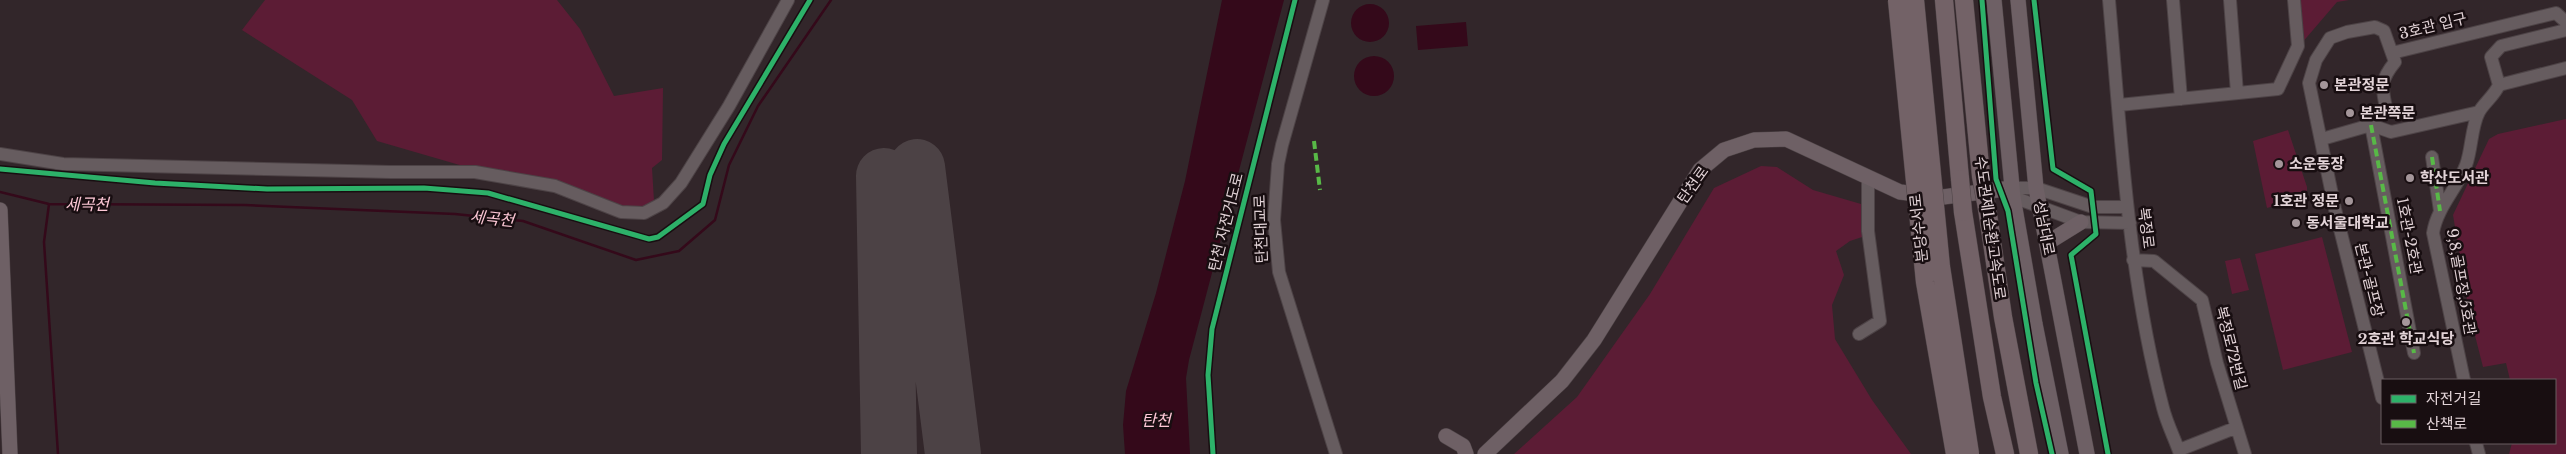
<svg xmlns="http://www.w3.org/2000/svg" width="2566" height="454" viewBox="0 0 2566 454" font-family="'Libre Baskerville','Noto Sans KR',serif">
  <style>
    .green { fill: #5c1c35 }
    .water { fill: #34091a }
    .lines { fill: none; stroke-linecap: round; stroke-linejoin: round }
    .stream { stroke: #34091a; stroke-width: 2.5 }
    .runway { stroke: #4c4245; stroke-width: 56 }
    .minor-casing { stroke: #4d4346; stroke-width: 14 }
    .major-casing { stroke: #4d4346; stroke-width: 16 }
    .highway-casing { stroke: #4d4346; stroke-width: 19 }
    .minor { stroke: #665c5f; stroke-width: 12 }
    .major { stroke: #6e6065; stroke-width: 15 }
    .highway { stroke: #736267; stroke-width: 18 }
    .highway-bridge-casing { stroke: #4d4346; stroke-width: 19; stroke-linecap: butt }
    .highway-bridge { stroke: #736267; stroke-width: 18 }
    .quiet { stroke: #58b947; stroke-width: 4; stroke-dasharray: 8 4; stroke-linecap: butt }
    .cycleway-casing { stroke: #180e11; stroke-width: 8 }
    .cycleway { stroke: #2db169; stroke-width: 5 }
    .poi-dot { fill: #a4969a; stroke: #180e11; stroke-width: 2 }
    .labels { text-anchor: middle; stroke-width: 5; stroke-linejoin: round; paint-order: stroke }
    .street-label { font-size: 15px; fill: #e2d3d7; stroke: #180e11 }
    .poi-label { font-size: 15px; font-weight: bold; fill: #e2d3d7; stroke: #180e11; text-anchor: start }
    .water-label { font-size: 16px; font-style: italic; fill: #fdc8d6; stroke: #180e11 }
  </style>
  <rect width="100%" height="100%" fill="#32262a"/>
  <path class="green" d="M265 0H557L580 29 614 96 663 88 662 160 652 168 654 201 642 208 620 206 463 166 377 141 352 100 242 30Z
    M2298 0H2349L2337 2 2301 44Z
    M2566 119V454H2509L2512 443H2555V380H2510L2506 363 2483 367 2469 312 2453 215 2489 139 2498 134Z
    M2288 130 2307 187V196L2267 208 2253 141Z
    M1761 166 1777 167 1813 190 1861 204 1862 237 1850 241 1836 251 1844 275 1832 305 1835 339 1872 400 1911 454H1514L1577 397 1650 294 1714 188Z
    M2322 237 2352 352 2283 370 2255 254Z
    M2240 258 2249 290 2232 294 2225 261Z"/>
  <path class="water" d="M1222 0H1284L1189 360 1186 378 1190 454H1125L1123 425 1126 391 1156 293 1185 181Z
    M1351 23a19 19 0 1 1 38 0a19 19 0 1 1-38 0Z
    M1466 22 1468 46 1418 50 1416 26Z
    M1354 76a20 20 0 1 1 40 0a20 20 0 1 1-40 0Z"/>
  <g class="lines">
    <path class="stream" d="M0 192 49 204 245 205 455 214 523 221 636 260 679 251 715 220 729 165 758 106 831 0
      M49 204 44 242 58 454"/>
    <path class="runway" d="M917 167 953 454
      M884 176 889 454"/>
    <g class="minor-casing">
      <path id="minor" d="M1323 0 1282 145 1278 164 1274 220 1279 272 1336 454
        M2109 0C2121 137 2128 275 2163 408 2167 424 2175 439 2180 454
        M2173 0 2181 99
        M2230 0 2237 93
        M2392 53 2556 13 2566 22
        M2499 85 2566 68
        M2119 105 2278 89 2298 46 2294 0
        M2322 139 2371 125 2391 132 2479 112
        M0 154 63 164 390 172H475L555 186 621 212 644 213 663 203 681 183 729 106 788 0
        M2432 157 2440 211
        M2012 188H2036L2093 207H2127
        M2013 197 2081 222 2130 223
        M2133 260 2154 261 2202 300 2217 363 2245 454
        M1859 334 1880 321 1868 231V177
        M2464 380 2433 233C2437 207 2457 189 2466 165 2472 149 2471 127 2479 112 2484 103 2494 96 2499 85L2491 57 2501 46 2566 30
        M2382 398 2335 209 2309 83 2316 60 2330 38 2347 32 2375 27 2384 31 2395 62C2381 79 2381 86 2386 107L2371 125 2414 353
        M2476 443 2479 454
        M2179 450 2235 428"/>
    </g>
    <g class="major-casing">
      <path id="major" d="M1994 0 2013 197 2035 324 2061 454
        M2018 0 2036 188 2087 454
        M0 210 10 454
        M2047 243 2081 222
        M1446 436 1463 446 1466 454
        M1485 454 1562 381 1594 340 1700 170 1724 150 1754 140 1786 139 1900 192 1943 197 2012 188"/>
    </g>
    <g class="highway-casing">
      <path id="highway" d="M1944 0 1960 179
        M1964 0 1981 176
        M1987 208 2003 317 2029 454
        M1963 212 1992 397 2005 454"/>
    </g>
    <use href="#minor" class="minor"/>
    <use href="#major" class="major"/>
    <use href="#highway" class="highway"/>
    <g class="highway-bridge-casing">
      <path id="highway-bridge" d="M1897 0 1925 282 1955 454
        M1915 0 1941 267 1970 454
        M1981 176 1987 208
        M1960 179 1963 212"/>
    </g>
    <use href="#highway-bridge" class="highway-bridge"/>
    <path class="quiet" d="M2371 125 2414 353
      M1314 141 1320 190
      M2432 157 2440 211"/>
    <g class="cycleway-casing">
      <path id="cycleway" d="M1982 0 1996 179 2008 211 2036 383 2052 454
        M2034 0 2053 169 2091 191 2096 234 2071 255 2108 454
        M0 169 155 183 267 189 424 188 488 193 649 239 658 237 703 204 710 175 724 144 810 0
        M1213 454 1208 375 1212 329 1295 0"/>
    </g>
    <use href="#cycleway" class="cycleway"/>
  </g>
  <g class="poi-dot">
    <circle cx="2324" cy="85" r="5"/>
    <circle cx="2350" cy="113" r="5"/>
    <circle cx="2279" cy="164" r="5"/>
    <circle cx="2410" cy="178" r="5"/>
    <circle cx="2349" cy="201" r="5"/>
    <circle cx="2296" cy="223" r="5"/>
    <circle cx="2406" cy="322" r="5"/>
  </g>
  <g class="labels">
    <g class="street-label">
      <text transform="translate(2433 26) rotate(-14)" y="5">3호관 입구</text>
      <text transform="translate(1693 185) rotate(-54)" y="5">탄천로</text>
      <text transform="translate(1226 222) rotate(-76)" y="5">탄천 자전거도로</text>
      <text transform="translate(1919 228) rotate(-96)" y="5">분당수서로</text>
      <text transform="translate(1990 228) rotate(82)" y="5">수도권제1순환고속도로</text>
      <text transform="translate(2044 228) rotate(79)" y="5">성남대로</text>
      <text transform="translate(2146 228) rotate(83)" y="5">복정로</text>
      <text transform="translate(1261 229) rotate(-92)" y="5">탄천대교로</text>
      <text transform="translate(2409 236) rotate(79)" y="5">1호관-2호관</text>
      <text transform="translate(2369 280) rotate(76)" y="5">본관-골프장</text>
      <text transform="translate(2461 282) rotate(80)" y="5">9,8,골프장,5호관</text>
      <text transform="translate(2231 348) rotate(76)" y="5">복정로72번길</text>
    </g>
    <g class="poi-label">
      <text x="2334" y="90">본관정문</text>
      <text x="2360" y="118">본관쪽문</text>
      <text x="2289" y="169">소운동장</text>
      <text x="2420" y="183">학산도서관</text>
      <text x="2339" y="206" text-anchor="end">1호관 정문</text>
      <text x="2306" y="228">동서울대학교</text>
      <text x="2406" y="344" text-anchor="middle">2호관 학교식당</text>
    </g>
    <g class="water-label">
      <text x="87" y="210">세곡천</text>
      <text transform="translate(492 218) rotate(6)" y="6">세곡천</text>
      <text x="1156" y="426">탄천</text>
    </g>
  </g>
  <rect x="2381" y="379" width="175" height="65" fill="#180e11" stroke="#695d60"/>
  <rect x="2391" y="395" width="25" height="8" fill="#2db169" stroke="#695d60"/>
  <text x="2426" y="404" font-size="15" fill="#e2d3d7">자전거길</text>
  <rect x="2391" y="420" width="25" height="8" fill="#58b947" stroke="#695d60"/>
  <text x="2426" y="429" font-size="15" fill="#e2d3d7">산책로</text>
</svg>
